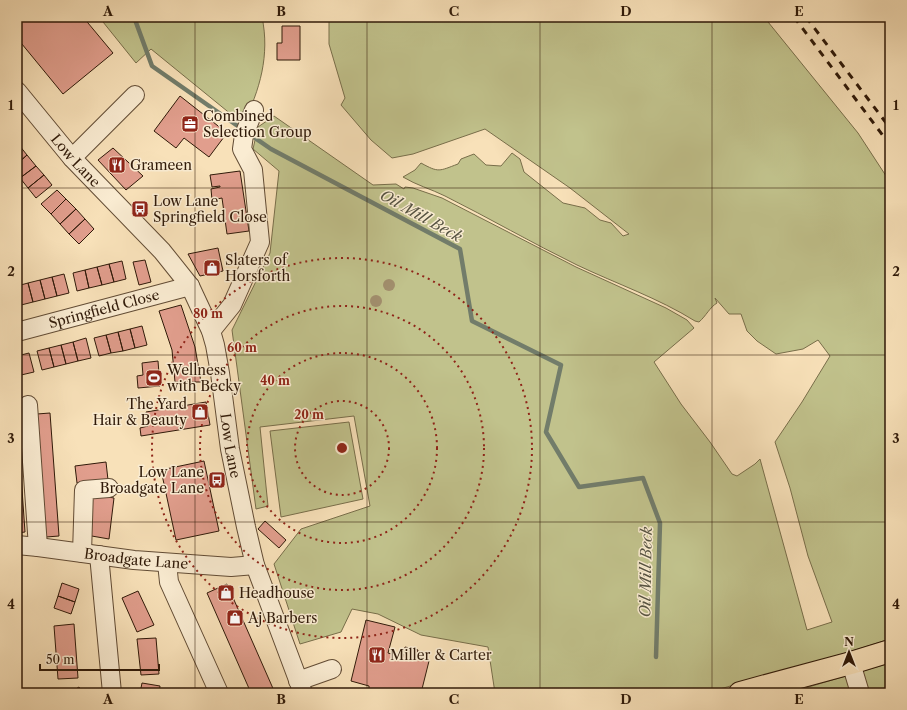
<svg xmlns="http://www.w3.org/2000/svg" width="907" height="710" viewBox="0 0 907 710" font-family="'Libre Caslon Text',serif">
  <style>
    .green { fill: #c1c28c; stroke: #786e4a }
    .lines { fill: none; stroke-linecap: round; stroke-linejoin: round }
    .stream { stroke: #727c6a; stroke-width: 4.5 }
    .building { fill: #e19e8d; stroke: #301a09 }
    .minor-casing { stroke: #624c35; stroke-width: 20 }
    .highway-casing { stroke: #301a09; stroke-width: 24 }
    .minor { stroke: #faecd2; stroke-width: 18 }
    .highway { stroke: #f8e1b9; stroke-width: 22 }
    .rail { stroke: #301a09; stroke-width: 3; stroke-dasharray: 7 7; stroke-linecap: butt }
    .tree { fill: #a28f6e }
    .grid { fill: none; stroke: #301a09; stroke-width: 1; stroke-opacity: 0.55 }
    .ring { fill: none; stroke: #8f2418; stroke-width: 2; stroke-dasharray: 2 4 }
    .labels { text-anchor: middle; stroke-width: 3; stroke-linejoin: round; paint-order: stroke }
    .poi-label { font-size: 14px; fill: #301a09; stroke: #faecd2; text-anchor: start }
    .street-label { font-size: 14px; fill: #301a09; stroke: #faecd2 }
    .water-label { font-size: 15px; font-style: italic; fill: #565342; stroke: #faecd2 }
    .centre { fill: #8f2418; stroke: #faecd2; stroke-width: 2 }
    .ring-label { font-size: 12px; text-anchor: middle; font-weight: bold; fill: #8f2418; stroke: #faecd2; stroke-width: 3; stroke-linejoin: round; paint-order: stroke }
    .neatline { fill: none; stroke: #301a09; stroke-width: 1.5 }
    .grid-label { font-size: 13px; text-anchor: middle; font-weight: bold; fill: #301a09 }
  </style>
  <rect width="100%" height="100%" fill="#f8e1b9"/>
  <filter id="stains"><feTurbulence type="fractalNoise" baseFrequency=".005" numOctaves="4"/><feColorMatrix values="0 0 0 0 .2 0 0 0 0 .09 0 0 0 0 .02 0 0 0 .5 -.17"/></filter>
  <radialGradient id="worn" r=".72"><stop offset=".6" stop-color="#630" stop-opacity="0"/><stop offset="1" stop-color="#630" stop-opacity=".3"/></radialGradient>
  <path class="green" d="M99 17H262C270 55 260 90 243 124L151 49 136 63Z
    M329 17H764L858 133 890 182V639L849 652 706 693H495L488 647 421 635 378 614 352 609 341 632 300 644 274 564 301 529 370 506 354 416 260 427 268 506 256 509 232 330 270 253 279 171 253 149 258 127 274 116 373 185 396 184 404 189 405 187 413 188 442 198 576 267 666 308 687 320 694 328 654 362 681 404 710 442 732 474 737 476 755 464 760 459 807 630 832 622 808 556 790 488 775 442 802 402 830 356 818 340 803 349 776 354 757 341 747 331 741 314H729L715 298 717 303C710 307 706 316 699 322L695 321C658 298 617 284 577 265 532 243 489 218 445 196 431 189 416 185 403 177L415 170 421 163C439 173 439 171 458 164L461 159 474 154 486 165 501 166 512 153 520 159 524 172 563 203 585 208 600 220 611 223 623 236 629 234 570 188 485 129 413 154 392 158 371 140 341 105 345 98 329 44Z
    M349 422 363 499 281 517 270 431Z
    M890 663V689L875 693H788Z"/>
  <g class="lines">
    <path class="stream" d="M134 17 152 66 242 129
      M248 133 271 149 460 249 472 321 561 365 546 432 579 487 643 478 660 523 656 657"/>
  </g>
  <path class="building" d="M17 17H83L113 53 63 94 17 38Z
    M282 26H300V60H277V43H282Z
    M180 96 227 133 209 157 184 138 176 148 154 131Z
    M19 145 27 155 17 164V147Z
    M113 148 143 176 126 190 98 160Z
    M27 155 36 166 20 178 17 175V164Z
    M36 166 44 175 28 188 20 178Z
    M240 171 249 231 227 234 222 198 212 200 211 189 220 187V186L212 187 210 175Z
    M44 175 52 185 36 198 28 188Z
    M57 190 66 199 51 214 41 204Z
    M66 199 76 209 60 224 51 214Z
    M76 209 85 219 69 234 60 224Z
    M85 219 94 229 79 244 69 234Z
    M218 248 223 271 200 276 188 254Z
    M145 260 151 282 139 285 133 262Z
    M122 261 126 279 114 282 109 264Z
    M109 264 114 282 102 285 97 267Z
    M97 267 102 285 89 288 85 270Z
    M85 270 89 288 77 291 73 273Z
    M64 274 69 293 57 296 52 277Z
    M52 277 57 296 45 299 40 280Z
    M40 280 45 299 33 302 28 283Z
    M28 283 33 302 21 305 17 286Z
    M181 305 195 347 201 382H175L172 350 159 311Z
    M142 326 147 345 135 348 130 329Z
    M130 329 135 348 123 351 118 332Z
    M118 332 123 351 111 353 106 335Z
    M106 335 111 353 99 356 94 338Z
    M86 338 91 358 78 361 73 342Z
    M73 342 78 361 66 364 61 345Z
    M61 345 66 364 54 367 49 348Z
    M49 348 54 367 42 370 37 351Z
    M29 353 34 372 21 375 17 356Z
    M17 357 21 375 17 376Z
    M158 361 160 386 138 388 137 376 143 375 142 363Z
    M206 402 210 425 141 436 140 428 148 426 146 412Z
    M50 413 59 536 46 537 37 414Z
    M17 418 25 532 17 533Z
    M204 461 219 531 176 540 161 470Z
    M106 462 108 480 77 483 75 466Z
    M91 494 114 498 109 539 86 535Z
    M265 521 286 540 279 548 258 529Z
    M62 583 79 589 75 602 58 596Z
    M227 584 275 693H251L207 593Z
    M138 591 154 625 137 632 122 598Z
    M58 596 75 602 71 614 54 608Z
    M366 620 395 627 388 653 403 657 405 647 418 650 416 657 429 661 421 693H369V686L351 681Z
    M74 624 78 678 58 679 54 626Z
    M156 638 159 674 141 675 137 639Z
    M142 683 160 686 159 693H140Z
    M79 687 83 693H69Z"/>
  <g class="lines">
    <g class="minor-casing">
      <g id="minor">
        <path id="s1" d="M17 91 72 158 162 251 190 286 211 331 215 345 220 373 230 449 246 527 255 565 303 693"/>
        <path d="M72 158 135 95"/>
        <path d="M211 331 232 305 260 242 253 170 242 149 244 135 254 110"/>
        <path id="s2" d="M17 332 190 286"/>
        <path d="M28 405 38 547"/>
        <path id="s3" d="M17 545 38 547 134 560 231 567 255 565"/>
        <path d="M82 553 84 490 109 488"/>
        <path d="M99 555 112 693"/>
        <path d="M167 563 169 582 219 693"/>
        <path d="M851 663 860 693"/>
        <path d="M298 681 332 669"/>
      </g>
    </g>
    <g class="highway-casing">
      <path id="highway" d="M740 693 851 663 890 651"/>
    </g>
    <use href="#minor" class="minor"/>
    <use href="#highway" class="highway"/>
    <path class="rail" d="M794 17 890 145
      M806 17 890 128"/>
  </g>
  <g class="tree">
    <circle cx="389" cy="285" r="6"/>
    <circle cx="376" cy="301" r="6"/>
  </g>
  <path class="grid" d="M195 17V693M367 17V693M540 17V693M712 17V693M17 188H890M17 355H890M17 522H890"/>
  <g class="ring">
    <circle cx="342" cy="448" r="47"/>
    <circle cx="342" cy="448" r="95"/>
    <circle cx="342" cy="448" r="142"/>
    <circle cx="342" cy="448" r="190"/>
  </g>
  <defs>
    <g id="office-square" transform="scale(0.9)"><rect x="-9" y="-9" width="18" height="18" rx="4" fill="#8f2418" stroke="#faecd2"/><path d="M-6-3h4V-5.5h4V-3h4V5H-6ZM-1-4.5V-3h2v-1.5ZM-6 0V1H6V0Z" fill="#fff"/></g>
    <g id="restaurant-square" transform="scale(0.9)"><rect x="-9" y="-9" width="18" height="18" rx="4" fill="#8f2418" stroke="#faecd2"/><path d="M-5-6h1v4h1v-4h1v4h1v-4h1v5L-1.5 .5V6h-2V.5L-5-1ZM5-6V6H3V1.5H1.5Q1.5-4 5-6Z" fill="#fff"/></g>
    <g id="bus-square" transform="scale(0.9)"><rect x="-9" y="-9" width="18" height="18" rx="4" fill="#8f2418" stroke="#faecd2"/><path d="M-5-6H5V4H4V6H2V4H-2V6H-4V4H-5ZM-3.5-4V0h7V-4ZM-3.5 1.2v1.5H-2V1.2ZM2 1.2v1.5H3.5V1.2Z" fill="#fff"/></g>
    <g id="shop-square" transform="scale(0.9)"><rect x="-9" y="-9" width="18" height="18" rx="4" fill="#8f2418" stroke="#faecd2"/><path d="M-5-2.5h2.3a2.7 3.5 0 0 1 5.4 0H5L5.5 6h-11ZM-1.5-2.5h3a1.5 2.3 0 0 0-3 0Z" fill="#fff"/></g>
    <g id="stadium-square" transform="scale(0.9)"><rect x="-9" y="-9" width="18" height="18" rx="4" fill="#8f2418" stroke="#faecd2"/><path d="M0-5a6.5 5 0 1 0 0 10a6.5 5 0 1 0 0-10ZM-3.5-1.8h7v3.6h-7Z" fill="#fff"/></g>
  </defs>
  <g fill-rule="evenodd">
    <use href="#office-square" x="190" y="124"/>
    <use href="#restaurant-square" x="117" y="165"/>
    <use href="#bus-square" x="140" y="209"/>
    <use href="#shop-square" x="212" y="268"/>
    <use href="#stadium-square" x="154" y="378"/>
    <use href="#shop-square" x="200" y="412"/>
    <use href="#bus-square" x="217" y="480"/>
    <use href="#shop-square" x="226" y="593"/>
    <use href="#shop-square" x="235" y="618"/>
    <use href="#restaurant-square" x="377" y="655"/>
  </g>
  <g class="labels">
    <g class="poi-label">
      <text x="203" y="121">Combined<tspan x="203" dy="16">Selection Group</tspan></text>
      <text x="130" y="170">Grameen</text>
      <text x="153" y="206">Low Lane<tspan x="153" dy="16">Springfield Close</tspan></text>
      <text x="225" y="265">Slaters of<tspan x="225" dy="16">Horsforth</tspan></text>
      <text x="167" y="375">Wellness<tspan x="167" dy="16">with Becky</tspan></text>
      <text x="187" y="409" text-anchor="end">The Yard<tspan x="187" dy="16">Hair &amp; Beauty</tspan></text>
      <text x="204" y="477" text-anchor="end">Low Lane<tspan x="204" dy="16">Broadgate Lane</tspan></text>
      <text x="239" y="598">Headhouse</text>
      <text x="248" y="623">Aj Barbers</text>
      <text x="390" y="660">Miller &amp; Carter</text>
    </g>
    <g class="street-label">
      <text dy="5" stroke="none"><textPath href="#s1" startOffset="91">Low Lane</textPath></text>
      <text dy="5" stroke="none"><textPath href="#s2" startOffset="90">Springfield Close</textPath></text>
      <text dy="5" stroke="none"><textPath href="#s1" startOffset="427">Low Lane</textPath></text>
      <text dy="5" stroke="none"><textPath href="#s3" startOffset="120">Broadgate Lane</textPath></text>
    </g>
    <g class="water-label">
      <text transform="translate(421 216) rotate(29)" y="5">Oil Mill Beck</text>
      <text transform="translate(646 572) rotate(-89)" y="5">Oil Mill Beck</text>
    </g>
  </g>
  <circle cx="342" cy="448" r="6" class="centre"/>
  <g class="ring-label">
    <text x="208" y="318">80 m</text>
    <text x="242" y="352">60 m</text>
    <text x="275" y="385">40 m</text>
    <text x="309" y="419">20 m</text>
  </g>
  <rect width="907" height="710" fill="none" stroke="#f8e1b9" stroke-width="44"/>
  <g transform="translate(849 652)" stroke="#faecd2" stroke-width="3" paint-order="stroke">
  <path d="M0-3L7 15L0 10L-7 15Z" fill="#301a09"/>
  <text y="-6" font-size="11" font-weight="bold" text-anchor="middle" fill="#301a09">N</text>
  </g>
  <path d="M40 664v6h119v-6" fill="none" stroke="#301a09" stroke-width="2"/>
  <text x="46" y="664" font-size="12" fill="#301a09" stroke="#faecd2" stroke-width="3" paint-order="stroke">50 m</text>
  <rect x="22" y="22" width="863" height="666" class="neatline"/>
  <g class="grid-label">
    <text x="108" y="16">A</text>
    <text x="281" y="16">B</text>
    <text x="454" y="16">C</text>
    <text x="626" y="16">D</text>
    <text x="799" y="16">E</text>
    <text x="11" y="110">1</text>
    <text x="896" y="110">1</text>
    <text x="11" y="276">2</text>
    <text x="896" y="276">2</text>
    <text x="11" y="443">3</text>
    <text x="896" y="443">3</text>
    <text x="11" y="609">4</text>
    <text x="896" y="609">4</text>
    <text x="108" y="704">A</text>
    <text x="281" y="704">B</text>
    <text x="454" y="704">C</text>
    <text x="626" y="704">D</text>
    <text x="799" y="704">E</text>
  </g>
  <rect width="100%" height="100%" filter="url(#stains)"/>
  <rect width="100%" height="100%" fill="url(#worn)"/>
</svg>
